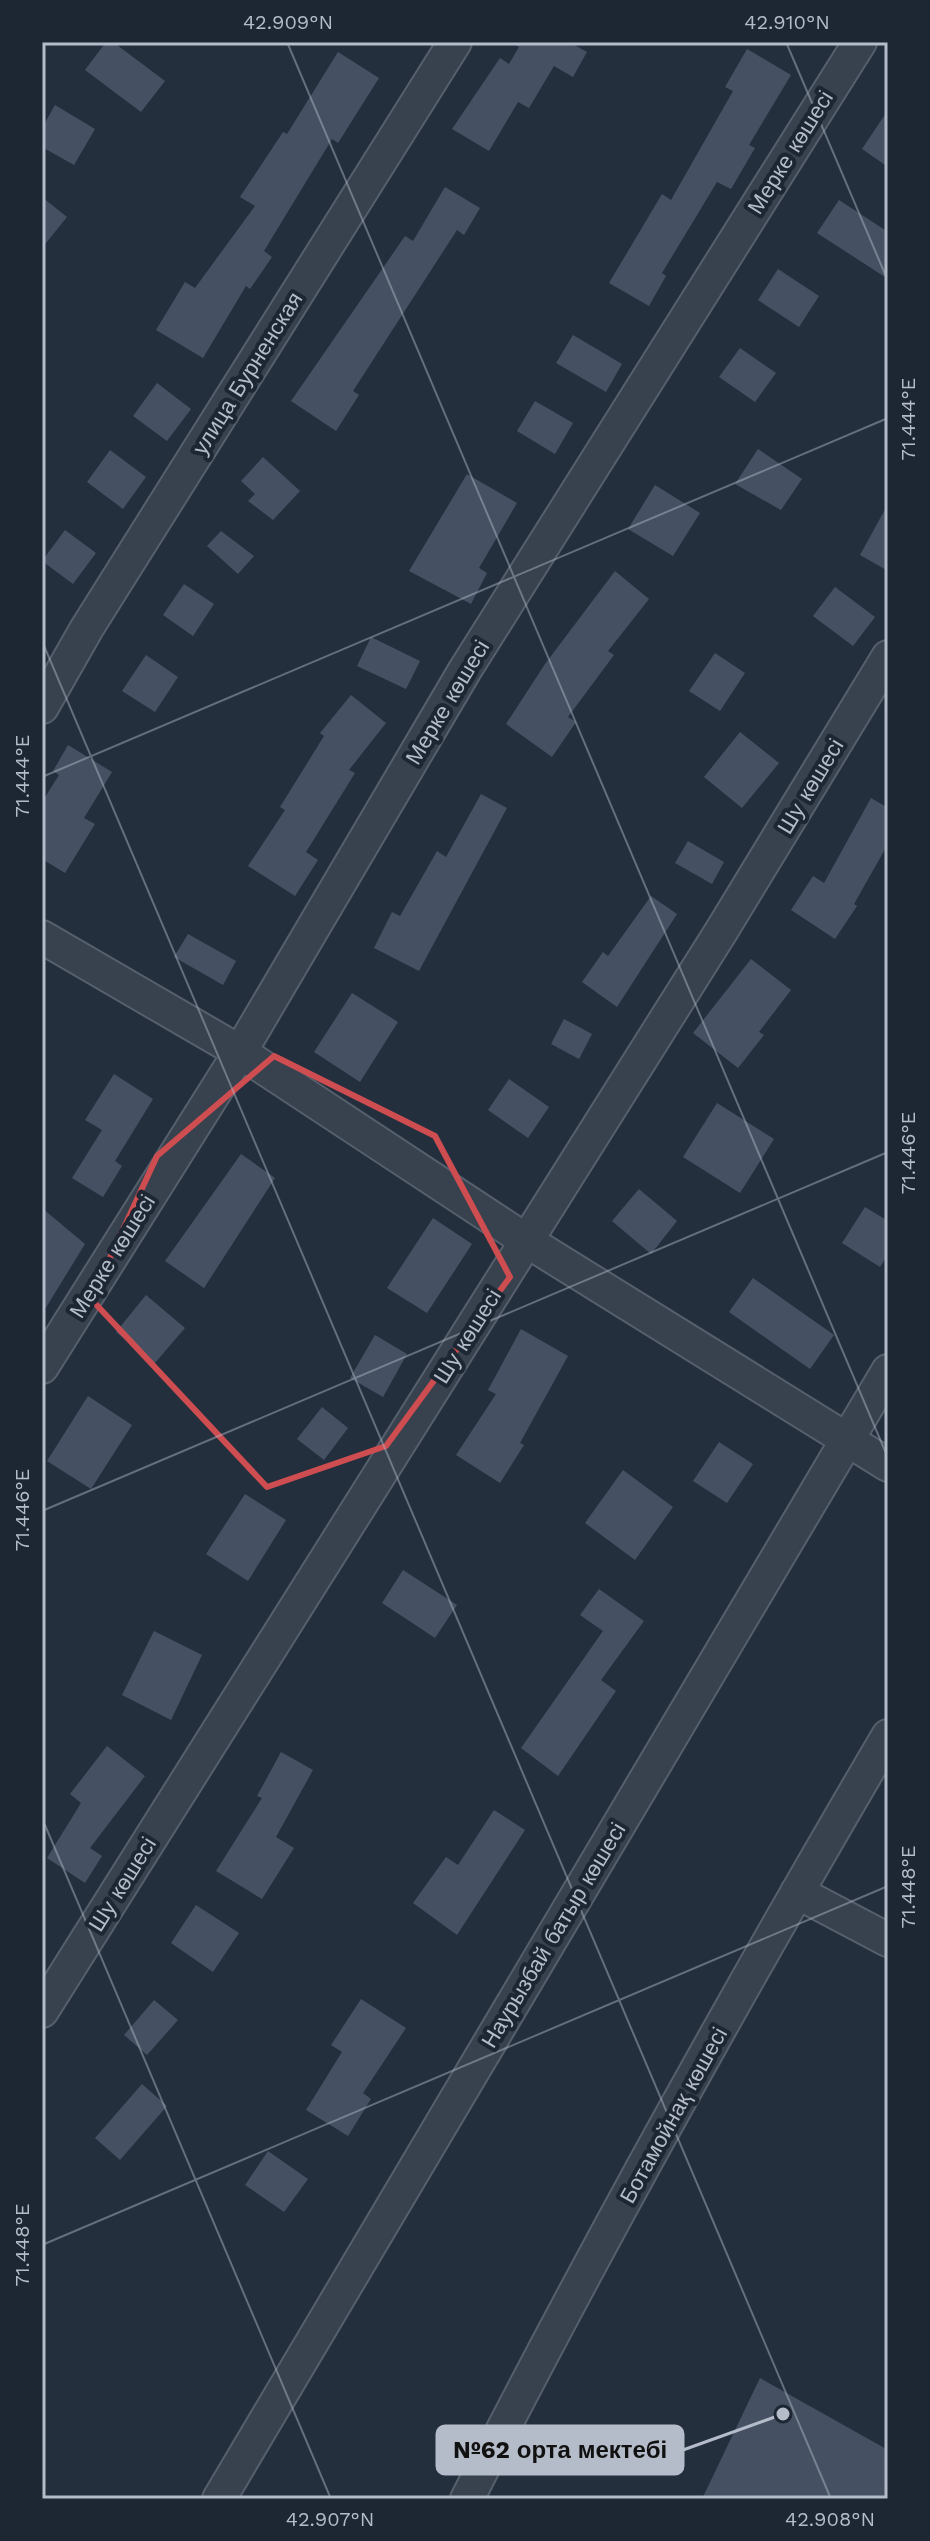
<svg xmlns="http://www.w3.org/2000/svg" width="930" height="2541" viewBox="0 0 930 2541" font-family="'Work Sans',sans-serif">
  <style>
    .building { fill: #455162 }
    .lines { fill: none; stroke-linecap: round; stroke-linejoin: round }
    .minor-casing { stroke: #565f6c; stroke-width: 36 }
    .minor { stroke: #38414e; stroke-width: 32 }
    .marked { fill: none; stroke: #ce4d50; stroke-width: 6; stroke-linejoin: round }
    .ticks { fill: none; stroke: #b4bcc9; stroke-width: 2; stroke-opacity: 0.45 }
    .labels { text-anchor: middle; stroke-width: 8; stroke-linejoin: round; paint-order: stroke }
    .street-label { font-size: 22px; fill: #b4bcc9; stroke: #1d2633 }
    .leader { fill: none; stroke: #b4bcc9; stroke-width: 3 }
    .callout-dot { fill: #b4bcc9; stroke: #1d2633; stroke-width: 3 }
    .callout { fill: #b4bcc9; stroke: #b4bcc9; stroke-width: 3 }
    .callout-label { font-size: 24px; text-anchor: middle; font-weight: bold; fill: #111 }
    .neatline { fill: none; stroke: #b4bcc9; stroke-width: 3 }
    .ticks-label { font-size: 20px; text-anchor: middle; fill: #b4bcc9 }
  </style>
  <rect width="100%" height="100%" fill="#242f3e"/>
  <path class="building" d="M106 42H113L165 81 141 112 85 70Z
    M511 42H569L587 52 573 77 554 66 529 108 518 102 489 151 452 129 500 58 509 64 519 47Z
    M747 49 791 75 749 145 755 148 731 189 717 182 662 273 666 276 649 306 609 283 662 194 671 200 733 91 725 87Z
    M338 52 379 78 338 143 332 139 264 251 272 257 250 289 246 286 203 358 156 330 185 282 195 288 255 206 240 197 283 132 287 134Z
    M55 105 95 129 74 165 42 147V128Z
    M888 110V167L862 149Z
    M445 187 480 208 464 235 457 230 353 391 359 395 336 431 291 401 405 236 413 241Z
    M42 197 67 217 42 248Z
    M839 200 888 232V279L817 233Z
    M778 269 819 296 799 327 758 300Z
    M573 335 622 364 606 392 556 363Z
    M740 348 776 373 755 402 719 377Z
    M157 383 191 409 167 441 133 416Z
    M535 401 573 423 555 454 517 431Z
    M758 449 802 479 781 510 735 484Z
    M110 450 146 477 123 509 87 482Z
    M263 457 300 491 273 520 248 501 255 494 241 481Z
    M467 474 517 503 479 568 487 573 471 604 409 571Z
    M655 485 700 513 673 556 628 529Z
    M888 504V571L860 555Z
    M65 530 96 553 73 584 42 561Z
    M221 531 254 556 238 574 207 546Z
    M615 571 649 599 608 651 614 655 568 717 576 722 552 757 506 724 545 664Z
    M184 584 214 604 193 636 163 615Z
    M835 587 875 617 853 646 813 616Z
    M371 637 420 661 406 689 357 666Z
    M715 653 745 673 720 711 689 691Z
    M146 655 178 677 155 712 122 691Z
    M351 695 386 723 349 770 355 773 306 852 318 860 295 896 248 866 285 810 280 807 324 736 320 733Z
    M740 732 779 763 742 808 704 777Z
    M68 745 112 772 84 818 95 824 65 873 42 859V802L59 775 53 771Z
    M481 794 507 808 419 971 374 948 392 912 400 916 437 851 446 857Z
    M871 798 888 808V844L854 904 857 906 835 939 791 910 813 876 824 883Z
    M688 841 724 862 712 884 675 863Z
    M651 896 677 914 617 1007 582 982 603 952 608 956Z
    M188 934 236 961 223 985 174 957Z
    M751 959 791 990 759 1032 764 1035 738 1068 693 1033Z
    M352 993 398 1022 360 1082 314 1052Z
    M564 1019 592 1034 579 1059 551 1044Z
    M114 1074 153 1099 115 1161 122 1166 103 1197 72 1178 102 1130 85 1120Z
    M509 1079 549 1107 528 1138 488 1110Z
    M717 1103 774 1139 740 1193 683 1157Z
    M241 1154 275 1178 204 1288 165 1261Z
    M639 1189 677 1221 651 1254 612 1221Z
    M865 1207 888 1221V1254L880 1267 842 1243Z
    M42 1208 85 1244 42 1314Z
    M433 1218 472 1244 427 1313 387 1288Z
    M753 1278 834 1335 810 1369 729 1312Z
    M146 1295 185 1328 154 1364 116 1332Z
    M521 1329 568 1356 520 1443 524 1445 500 1483 456 1455 496 1394 488 1390Z
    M375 1335 407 1354 383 1397 350 1378Z
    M88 1396 132 1425 91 1489 47 1461Z
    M322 1407 348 1428 324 1460 297 1439Z
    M719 1442 753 1464 727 1503 693 1481Z
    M623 1470 673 1507 635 1560 585 1523Z
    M245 1494 286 1520 248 1581 206 1554Z
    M403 1570 457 1605 435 1638 382 1603Z
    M599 1589 644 1621 601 1680 616 1691 558 1776 521 1748 603 1631 580 1615Z
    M154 1631 202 1655 171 1720 122 1695Z
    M107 1746 145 1776 90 1848 102 1856 85 1883 47 1858 81 1803 70 1794Z
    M281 1752 313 1770 276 1837 294 1848 262 1899 216 1871 262 1798 257 1796Z
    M494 1810 525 1830 457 1935 413 1903 446 1857 458 1865Z
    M196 1905 239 1933 213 1972 171 1943Z
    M361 1999 406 2028 363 2093 371 2099 348 2136 306 2110 342 2052 331 2045Z
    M154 2000 178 2020 147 2055 124 2035Z
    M142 2084 167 2106 120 2160 95 2138Z
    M268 2151 308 2179 284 2212 245 2185Z
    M760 2378 888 2450V2499H702Z"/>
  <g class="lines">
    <g class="minor-casing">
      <path id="minor" d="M42 707 87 628 455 42
        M42 937 240 1052 527 1241 888 1465
        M42 1367 240 1052 465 670 860 42
        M797 1892 888 1940
        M42 2011 722 930 888 657
        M219 2499 888 1371
        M467 2499C599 2241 741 1986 888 1736"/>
    </g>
    <use href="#minor" class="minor"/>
  </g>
  <path class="marked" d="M274 1056 435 1136 510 1277 386 1446 267 1487 91 1299 157 1156Z"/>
  <path class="ticks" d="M287 42 888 1458M786 42 888 281M42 43 44 42M42 641 831 2499M42 777 888 418M42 1511 888 1152M42 1818 331 2499M42 2245 888 1886"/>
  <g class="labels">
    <g class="street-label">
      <text transform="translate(790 152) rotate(-58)" y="8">Мерке көшесі</text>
      <text transform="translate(247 373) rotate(-58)" y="8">улица Бурненская</text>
      <text transform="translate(447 702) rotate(-59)" y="8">Мерке көшесі</text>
      <text transform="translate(810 786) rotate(-59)" y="8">Шу көшесі</text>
      <text transform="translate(112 1256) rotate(-58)" y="8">Мерке көшесі</text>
      <text transform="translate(467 1336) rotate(-58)" y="8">Шу көшесі</text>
      <text transform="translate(122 1884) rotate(-58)" y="8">Шу көшесі</text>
      <text transform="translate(553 1935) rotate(-59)" y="8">Наурызбай батыр көшесі</text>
      <text transform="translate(673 2115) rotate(-61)" y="8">Ботамойнақ көшесі</text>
    </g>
  </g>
  <path class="leader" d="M783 2414L683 2450"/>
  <circle class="callout-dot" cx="783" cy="2414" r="8"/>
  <rect class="callout" x="437" y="2426" width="246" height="48" rx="8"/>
  <g class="callout-label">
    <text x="560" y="2458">№62 орта мектебі</text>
  </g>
  <rect width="930" height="2541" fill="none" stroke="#1d2633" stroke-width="88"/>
  <rect x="44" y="44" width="842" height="2453" class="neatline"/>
  <g class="ticks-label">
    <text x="288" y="29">42.909°N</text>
    <text x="787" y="29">42.910°N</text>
    <text transform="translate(908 419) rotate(-90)" y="7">71.444°E</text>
    <text transform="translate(22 776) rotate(-90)" y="7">71.444°E</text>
    <text transform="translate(908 1153) rotate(-90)" y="7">71.446°E</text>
    <text transform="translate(22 1510) rotate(-90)" y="7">71.446°E</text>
    <text transform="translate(908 1887) rotate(-90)" y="7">71.448°E</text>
    <text transform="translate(22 2245) rotate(-90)" y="7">71.448°E</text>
    <text x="330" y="2526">42.907°N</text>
    <text x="830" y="2526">42.908°N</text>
  </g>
</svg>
